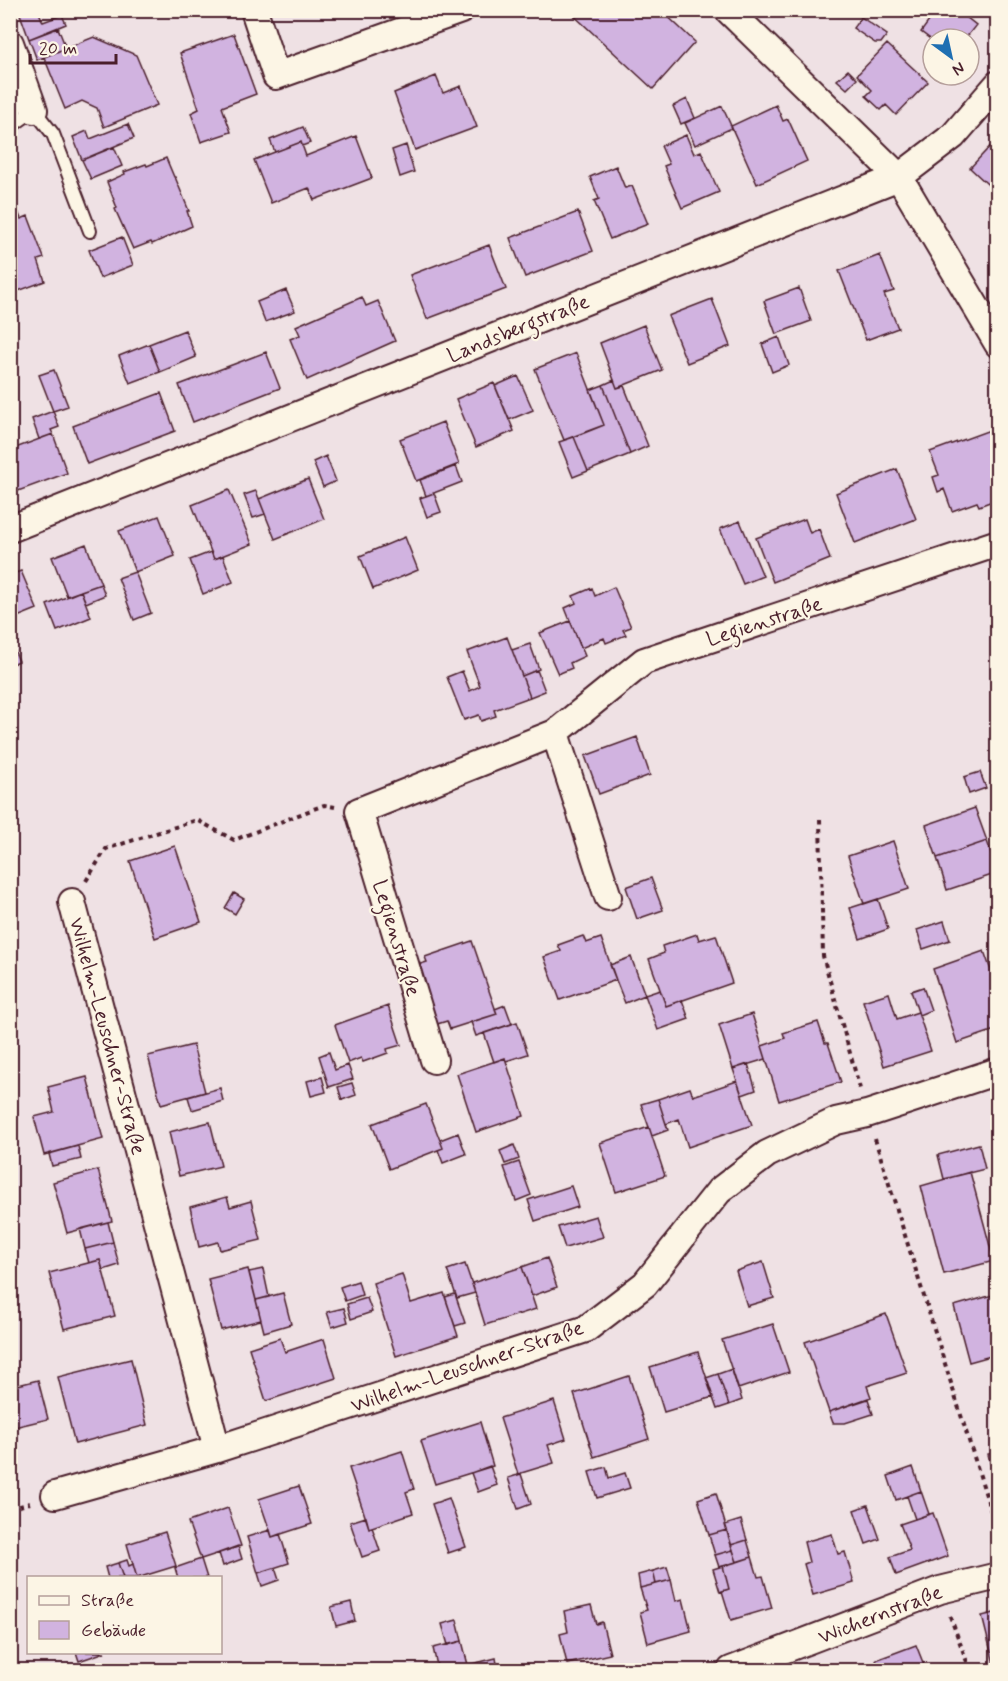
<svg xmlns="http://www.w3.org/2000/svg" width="1008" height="1681" viewBox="0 0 1008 1681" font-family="Mynerve,sans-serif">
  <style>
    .building { fill: #d1b3e0; stroke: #4a1f2b; stroke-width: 1.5 }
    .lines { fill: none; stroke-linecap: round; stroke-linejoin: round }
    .lane-casing { stroke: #4a1f2b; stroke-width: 16 }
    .street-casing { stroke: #4a1f2b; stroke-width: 30 }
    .path { stroke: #4a1f2b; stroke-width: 4; stroke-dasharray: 4.5 4.5; stroke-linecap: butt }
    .lane { stroke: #fcf5e5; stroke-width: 12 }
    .street { stroke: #fcf5e5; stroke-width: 26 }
    .labels { text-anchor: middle; stroke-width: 4.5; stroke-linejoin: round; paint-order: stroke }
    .street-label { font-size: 21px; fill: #4a1f2b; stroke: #fcf5e5 }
  </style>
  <rect width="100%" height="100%" fill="#efe1e4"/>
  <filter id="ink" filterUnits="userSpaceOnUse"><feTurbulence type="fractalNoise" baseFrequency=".0167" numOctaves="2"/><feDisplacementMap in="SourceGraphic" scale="12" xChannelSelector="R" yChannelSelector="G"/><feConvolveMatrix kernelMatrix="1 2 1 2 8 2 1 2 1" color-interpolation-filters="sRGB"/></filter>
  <g filter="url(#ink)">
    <path class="building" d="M28 10H38L43 22 62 15 66 24 29 39 20 14Z
      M568 10H661L695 42 653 89Z
      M937 10H957L976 25 965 39H933V41L921 32Z
      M861 17 887 35 881 43H875L853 28Z
      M58 28 66 48 37 60 29 39Z
      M234 34 256 94 222 107 231 132 201 142 191 113 199 109 180 53Z
      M94 37 136 55 157 105 104 127 97 108 82 101 65 109 44 57Z
      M887 44 928 82 896 115 886 105 881 110 866 96 872 90 857 75Z
      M848 70 857 79 847 89 837 80Z
      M436 76 443 93 461 86 477 127 415 150 394 93Z
      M687 99 695 118 681 124 673 106Z
      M776 105 783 121 788 119 807 161 757 184 731 126Z
      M722 106 732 128 695 145 685 123Z
      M128 124 134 138 82 160 73 137 87 131 90 139Z
      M303 127 310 143 302 146 301 142 275 152 270 140Z
      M686 135 694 154 701 151 719 192 682 208 664 166 669 164 661 146Z
      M356 136 372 178 314 200 309 188 271 203 254 160 301 142 306 156Z
      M998 138V194L970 168Z
      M406 145 414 172 400 177 392 150Z
      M114 147 122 166 91 179 82 160Z
      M166 158 174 177H175L189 211H187L192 226 152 244 151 242 133 249 115 209 117 208 107 182 125 174 124 172 146 164 147 166Z
      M616 166 625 188 632 186 648 224 610 239 594 201 599 199 590 177Z
      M10 192 21 219 28 216 44 258 38 260 45 281 10 294Z
      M578 212 593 251 525 277 510 238Z
      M122 237 133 265 100 278 89 250Z
      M489 245 506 289 427 319 410 275Z
      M880 255 894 291 884 294 898 328 866 340 839 271Z
      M799 288 811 321 776 334 764 301Z
      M286 290 295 311 265 322 257 302Z
      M362 297 366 306 378 301 395 341 307 380 290 339 300 335 296 326Z
      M712 299 730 346 687 363 668 316Z
      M644 325 662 370 617 388 600 343Z
      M185 330 196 357 160 372 149 344Z
      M779 337 789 365 772 372 762 344Z
      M149 344 160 372 130 383 119 356Z
      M266 352 280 388 193 422 179 385Z
      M576 353 604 425 564 440 535 369Z
      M54 370 68 406 53 411 39 375Z
      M518 376 533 410 509 420 495 386Z
      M614 380 617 388 624 386 648 446 630 454 603 385Z
      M494 383 514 431 476 447 456 399Z
      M603 385 630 454 588 471 574 437 604 425 590 390Z
      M161 393 175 431 87 464 73 426Z
      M53 411 59 427 51 430 53 434 39 439 32 419Z
      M443 422 459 464 416 481 400 439Z
      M998 427V499L979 506 977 502 952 511 944 489 938 492 933 477 939 475 930 452Z
      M53 434 67 473 10 494V450Z
      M574 437 588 471 573 477 559 442Z
      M326 456 336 481 323 487 313 462Z
      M456 466 462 482 426 496 420 480Z
      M897 469 916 519 855 543 836 493Z
      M308 479 324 519 275 539 259 499Z
      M229 490 252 544 214 559 192 505Z
      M256 491 265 514 253 518 244 495Z
      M434 493 441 512 427 517 420 498Z
      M159 516 175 556 135 572 119 531Z
      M805 519 810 533 819 529 830 559 773 582 756 538Z
      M740 521 763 576 743 584 720 529Z
      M405 537 418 570 373 589 360 556Z
      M86 544 101 584 67 596 52 557Z
      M211 552 214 559 223 556 233 582 203 594 190 560Z
      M21 571 37 609 10 620V575Z
      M135 572 151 613 134 620 118 578Z
      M101 584 105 595 86 603 81 591Z
      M614 587 631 627 623 630 626 635 606 643 604 638 581 648 565 608 576 603 573 596 592 588 595 596Z
      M81 591 91 617 57 631 47 605Z
      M570 621 585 656 570 663 572 668 558 674 540 633Z
      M507 637 530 697 494 710 496 716 481 721 479 715 464 720 447 677 462 671 470 691 480 686 467 652Z
      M10 640 19 661 10 665Z
      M530 644 539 669 522 676 512 650Z
      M537 670 545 691 530 697 522 676Z
      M637 737 650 775 599 794 585 756Z
      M980 772 986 788 969 794 964 777Z
      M975 808 987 841 937 858 926 825Z
      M893 841 909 889 864 904 848 856Z
      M987 841 998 873 947 890 937 858Z
      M175 846 201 922 155 938 130 861Z
      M651 878 663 910 637 919 626 887Z
      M234 893 244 899 235 914 225 908Z
      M878 899 888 929 860 939 850 908Z
      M944 921 950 940 923 949 917 930Z
      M697 934 699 940 716 935 732 983 666 1006 649 959 664 953 662 946Z
      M583 936 586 943 601 938 616 980 560 1000 544 957 561 951 558 945Z
      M472 941 497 1014 450 1029 447 1021 434 1025 414 966 427 962 425 957Z
      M984 951 998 990V1029L957 1043 933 969Z
      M631 957 645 995 625 1003 610 965Z
      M923 987 931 1010 919 1015 911 991Z
      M660 990 666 1006 682 1000 689 1019 658 1030 645 995Z
      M889 993 897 1019 918 1012 931 1051 884 1066 863 1001Z
      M505 1005 512 1024 476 1036 471 1022 497 1014 495 1009Z
      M388 1006 401 1045 387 1049 388 1053 363 1062 361 1058 348 1063 335 1025Z
      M752 1014 766 1059 733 1069 719 1025Z
      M517 1022 528 1054 506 1061 505 1058 494 1062 484 1033Z
      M818 1022 825 1043H828L841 1082 779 1101 762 1046 785 1038 783 1033Z
      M193 1045 205 1092 161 1104 148 1056Z
      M329 1052 335 1070 348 1065 353 1079 329 1087 319 1056Z
      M505 1058 524 1116 476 1132 457 1074Z
      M748 1064 756 1090 742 1095 733 1069Z
      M87 1077 103 1139 44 1155 34 1117 54 1112 48 1087Z
      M322 1077 326 1092 311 1096 307 1081Z
      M737 1081 752 1125 688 1147 679 1119 666 1124 658 1099 690 1088 693 1096Z
      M352 1083 356 1095 342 1100 338 1087Z
      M220 1088 223 1101 192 1110 188 1097Z
      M658 1099 668 1130 652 1136 641 1104Z
      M426 1104 443 1148 389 1169 372 1124Z
      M210 1122 221 1166 179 1176 169 1132Z
      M649 1127 665 1176 616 1192 600 1143Z
      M458 1133 466 1154 443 1163 438 1150 443 1148 440 1140Z
      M979 1144 985 1169 944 1179 938 1155Z
      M514 1145 519 1159 505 1164 500 1151Z
      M78 1146 81 1159 52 1166 49 1154Z
      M519 1162 531 1195 516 1201 504 1167Z
      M98 1170 112 1221 67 1233 53 1182Z
      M970 1172 994 1261 944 1274 921 1186Z
      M571 1186 578 1207 535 1221 528 1200Z
      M227 1197 230 1207 251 1201 261 1240 220 1250 218 1242 199 1247 190 1207Z
      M596 1216 603 1237 565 1248 558 1227Z
      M108 1222 113 1242 85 1249 80 1229Z
      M113 1242 119 1265 103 1270 100 1260 89 1263 85 1249Z
      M547 1258 557 1287 532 1296 522 1267Z
      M100 1260 115 1316 64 1329 49 1273Z
      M763 1262 774 1298 747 1306 736 1271Z
      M465 1264 475 1293 457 1298 447 1270Z
      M522 1267 536 1309 485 1325 472 1283Z
      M248 1269 261 1320 221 1330 208 1279Z
      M263 1269 269 1297 256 1300 249 1272Z
      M402 1274 411 1303 444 1293 458 1336 396 1356 373 1283Z
      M358 1281 362 1295 345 1301 340 1287Z
      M283 1293 291 1324 264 1332 256 1300Z
      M455 1294 465 1323 455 1326 445 1297Z
      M993 1295 998 1310V1354L969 1362 954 1306Z
      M367 1298 372 1312 351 1319 347 1304Z
      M344 1308 348 1322 332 1327 327 1312Z
      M886 1314 907 1373 867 1386 871 1397 829 1412 805 1342Z
      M773 1324 789 1372 738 1389 722 1340Z
      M280 1338 285 1352 324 1339 336 1378 266 1401 249 1348Z
      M698 1352 713 1397 664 1412 650 1367Z
      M131 1359 147 1425 75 1444 58 1377Z
      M732 1369 742 1400 729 1405 718 1374Z
      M718 1374 729 1405 717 1409 706 1378Z
      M629 1376 649 1439 594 1457 574 1394Z
      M38 1380 48 1419 10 1428V1387Z
      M868 1399 873 1414 845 1423H833L829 1412Z
      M554 1401 566 1439 548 1445 554 1463 518 1474 500 1418Z
      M480 1422 493 1466 435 1484 421 1441Z
      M402 1451 414 1489 406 1492 413 1513 369 1528 349 1468Z
      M998 1452V1468L992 1470 988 1454Z
      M490 1466 497 1485 478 1492 471 1473Z
      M606 1467 609 1478 625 1473 630 1488 597 1498 589 1472Z
      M913 1467 921 1491 896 1500 888 1476Z
      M521 1474 531 1504 518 1509 508 1478Z
      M299 1486 312 1524 272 1537 259 1499Z
      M921 1491 929 1514 915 1519 907 1496Z
      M716 1493 727 1530 709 1535 698 1499Z
      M449 1498 466 1547 448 1553 432 1504Z
      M868 1505 880 1539 866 1544 854 1510Z
      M228 1508 241 1546 201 1559 188 1522Z
      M933 1513 948 1556 896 1575 890 1557 910 1550 900 1524Z
      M366 1517 369 1528 372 1527 380 1551 362 1557 350 1522Z
      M741 1520 747 1540 731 1545 725 1525Z
      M270 1530 272 1537 280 1534 289 1563 258 1573 247 1537Z
      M727 1530 733 1550 715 1555 709 1535Z
      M165 1532 176 1566 137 1578 127 1544Z
      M832 1534 838 1554 845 1552 854 1583 813 1595 804 1564 809 1562 804 1542Z
      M747 1540 752 1557 737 1562 731 1545Z
      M238 1546 242 1559 223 1566 219 1553Z
      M733 1550 737 1562 719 1567 715 1555Z
      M752 1557 758 1577 763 1576 772 1608 731 1620 722 1591 729 1589 723 1566Z
      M201 1559 207 1578H178L175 1568Z
      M127 1560 129 1566 133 1564 137 1578H123L118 1563Z
      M118 1563 123 1578H108L105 1567Z
      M723 1566 729 1589 720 1592 713 1569Z
      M667 1567 671 1580 656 1584 653 1571Z
      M275 1568 279 1580 262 1586 258 1573Z
      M653 1571 656 1584 640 1588 638 1575Z
      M671 1580 676 1601 683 1599 691 1631 648 1643 640 1612 647 1610 640 1588Z
      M351 1602 355 1621 336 1626 331 1607Z
      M591 1605 596 1624 602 1622 610 1654 567 1664 560 1634 568 1632 564 1611Z
      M998 1612V1668H995L982 1616Z
      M457 1620 462 1641 448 1645 442 1624Z
      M462 1641 468 1665 496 1658 498 1670H438L433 1648Z
      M916 1645 926 1670H880L876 1660Z
      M76 1652H105L79 1661Z"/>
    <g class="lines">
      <g class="lane-casing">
        <path id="lane" d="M10 127 34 110 53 134 90 231"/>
      </g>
      <g class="street-casing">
        <path id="street" d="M254 10 276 76 461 10
          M728 10 899 177 998 344
          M10 43 34 110
          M10 529 899 177 953 136 998 84
          M555 733 608 897
          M72 902 217 1449
          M434 1060 359 811 555 733 644 661 998 543
          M55 1495 217 1449 586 1329 645 1284 719 1191 767 1154 836 1121 867 1114 998 1071
          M731 1670 940 1590 998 1576"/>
      </g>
      <path class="path" d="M820 819 823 956 860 1089
        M86 881 106 849 197 820 234 840 324 805 335 807
        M875 1139 998 1534
        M10 1509 30 1503
        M950 1616 970 1670"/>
      <use href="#lane" class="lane"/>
      <use href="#street" class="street"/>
    </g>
  </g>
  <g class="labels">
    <g class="street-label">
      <text transform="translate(518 328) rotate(-22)" y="7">Landsbergstraße</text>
      <text transform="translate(764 621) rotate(-18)" y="7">Legienstraße</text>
      <text transform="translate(397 938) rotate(73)" y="7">Legienstraße</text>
      <text transform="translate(108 1036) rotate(75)" y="7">Wilhelm-Leuschner-Straße</text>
      <text transform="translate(467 1366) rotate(-19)" y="7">Wilhelm-Leuschner-Straße</text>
      <text transform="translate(880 1614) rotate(-21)" y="7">Wichernstraße</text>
    </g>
  </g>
  <rect width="1008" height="1681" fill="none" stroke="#fcf5e5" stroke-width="36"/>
  <rect x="18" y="18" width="972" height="1645" fill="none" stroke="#4a1f2b" stroke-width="2" filter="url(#ink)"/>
  <rect x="27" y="1576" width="195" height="78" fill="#fcf5e5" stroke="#b59f9b" stroke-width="1.5"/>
  <rect x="39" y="1596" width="30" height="9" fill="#fcf5e5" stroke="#b59f9b" stroke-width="1.5"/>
  <text x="81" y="1606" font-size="18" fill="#4a1f2b">Straße</text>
  <rect x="39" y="1621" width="30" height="18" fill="#d1b3e0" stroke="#b59f9b" stroke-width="1.5"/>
  <text x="81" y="1636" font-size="18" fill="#4a1f2b">Gebäude</text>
  <g transform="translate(951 57) rotate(147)"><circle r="28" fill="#fcf5e5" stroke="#b59f9b" stroke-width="1.5"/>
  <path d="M0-4.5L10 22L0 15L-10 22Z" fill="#1f6fb2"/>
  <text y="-9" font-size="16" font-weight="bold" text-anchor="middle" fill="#4a1f2b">N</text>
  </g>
  <path d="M30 54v9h86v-9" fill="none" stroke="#4a1f2b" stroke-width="3"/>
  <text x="39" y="54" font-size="18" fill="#4a1f2b" stroke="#fcf5e5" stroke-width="4.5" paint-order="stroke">20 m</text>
</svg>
